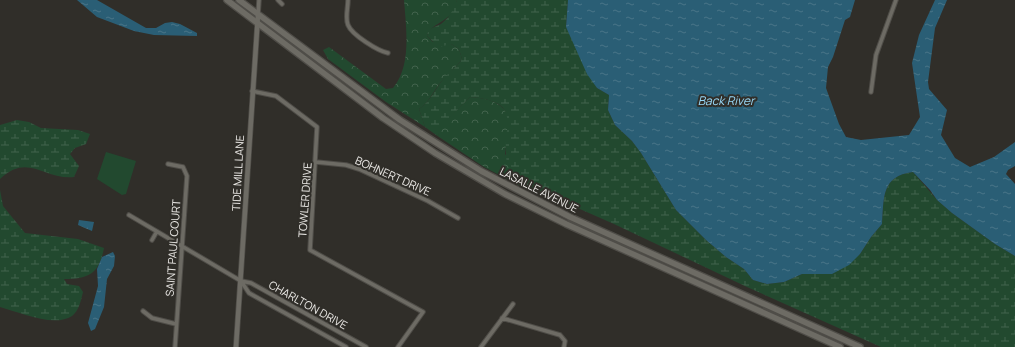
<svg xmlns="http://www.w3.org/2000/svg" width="1015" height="347" viewBox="0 0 1015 347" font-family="Manrope,sans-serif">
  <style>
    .green { fill: #22492f }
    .forest { fill: url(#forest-crowns) }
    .wetland { fill: url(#wetland-marsh) }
    .water { fill: url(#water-ripples) }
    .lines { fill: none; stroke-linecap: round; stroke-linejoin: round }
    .minor-casing { stroke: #4f4d48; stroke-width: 5.5 }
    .tertiary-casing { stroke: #4f4d48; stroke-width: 6 }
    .secondary-casing { stroke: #4f4d48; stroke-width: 8 }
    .minor { stroke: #6d6b64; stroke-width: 3.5 }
    .tertiary { stroke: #6d6b64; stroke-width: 4.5 }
    .secondary { stroke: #6d6b64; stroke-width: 5.5 }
    .labels { text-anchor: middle; stroke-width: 4; stroke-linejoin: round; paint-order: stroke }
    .street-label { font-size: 11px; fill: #eae8e5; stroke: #302e29 }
    .water-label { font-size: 12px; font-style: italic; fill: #97d6f5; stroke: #302e29 }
  </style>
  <defs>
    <pattern id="forest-crowns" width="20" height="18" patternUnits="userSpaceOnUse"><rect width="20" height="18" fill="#22492f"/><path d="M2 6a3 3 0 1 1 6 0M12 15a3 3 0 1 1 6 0" fill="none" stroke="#42634d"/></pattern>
    <pattern id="wetland-marsh" width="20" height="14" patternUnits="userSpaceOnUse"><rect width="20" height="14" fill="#22492f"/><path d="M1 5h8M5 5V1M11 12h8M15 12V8" fill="none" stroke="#42634d"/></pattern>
    <pattern id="water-ripples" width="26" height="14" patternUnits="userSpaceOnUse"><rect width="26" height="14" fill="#2a5e75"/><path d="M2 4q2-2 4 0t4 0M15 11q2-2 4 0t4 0" fill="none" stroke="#497588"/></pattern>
  </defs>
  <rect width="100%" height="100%" fill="#302e29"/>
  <path class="green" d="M106 152 136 161 126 194 122 195 97 179Z"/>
  <path class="forest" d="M404 0H457C456 3 456 7 454 10 448 21 428 26 427 36L433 42 451 44 459 49 462 59C456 68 448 74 441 82 433 91 429 103 419 109L425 127 386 102 328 59 323 50 329 47 386 89 393 88C412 66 406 27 404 0Z
    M470 97C487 98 510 103 509 125 508 135 506 144 505 154L531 184 532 188 526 189 484 167 439 137 437 130Z"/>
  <path class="wetland" d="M457 0H568L566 27 597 88 609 95 608 110 615 125 632 141 641 153 676 210 706 240 726 257 744 269 753 280 767 284 784 282 802 274H832L860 254 871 237 882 224C884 198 881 176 913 172L937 200 952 213 995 244 1015 256V347H881L747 287 614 224 532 188 531 184 507 163C500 127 527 102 470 97L438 130 439 137 425 127 419 109C430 102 436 87 445 77 451 71 457 67 462 59L459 49 451 44 439 47 427 36C428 27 434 28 441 24 449 18 454 9 457 0Z
    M17 120 29 122 41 128 78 130 90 134 86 144 75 148 70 154 79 166 74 177C44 180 28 152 0 179V125Z
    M0 190 3 206 25 233 78 239 104 248C99 273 90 279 64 279L67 284 79 286 83 292C81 300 79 311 72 316 54 328 19 312 0 307Z"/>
  <path class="water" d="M77 0H97L146 28H156L165 23 172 22 180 24 197 33V36L154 35 134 31 97 17Z
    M568 0H855L850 17 845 20 833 57 828 67 826 88 839 124 846 137 861 140 909 135 920 117 912 63 919 35 935 0H947L935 28 928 82 929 89 947 110 941 135 955 158 970 167 994 157 1015 142V166L1008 170 1006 174 1015 184V256L995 244 952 213 937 200 930 190 913 172C881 176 884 198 882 224L871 237 860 254 849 265 832 274H802L784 282 767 284 753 280 744 269 726 257 706 240 676 210 641 153 632 141 615 125 608 110 609 95 597 88 587 74 566 27Z
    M79 220 94 222 92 231 78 225Z
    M113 252 115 256 114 266 107 279 104 307 95 329 91 331 88 323 98 286 97 269 102 257Z"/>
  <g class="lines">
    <g class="minor-casing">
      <path id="minor" d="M278 0 282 4
        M348 0C348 8 345 18 348 25 352 35 378 51 388 53
        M258 15 259 0
        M252 91 276 96 317 127 310 250 423 312 398 347
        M871 92 876 55 896 0
        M316 162 346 165 359 169 428 201 458 218
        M168 164 183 167 187 176 175 347
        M129 215 241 281 251 283 366 347
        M152 240 156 233
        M241 281 249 293 346 347
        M143 311 152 318 176 324
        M502 318 560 335 565 341 564 347
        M481 347 513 304"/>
    </g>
    <g class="tertiary-casing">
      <path id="tertiary" d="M236 347 258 15"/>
    </g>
    <g class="secondary-casing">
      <path id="secondary" d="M227 0 383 118 435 153 505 194 566 224 840 347
        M239 0 400 120 481 171 570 217 860 347"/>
    </g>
    <use href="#minor" class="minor"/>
    <use href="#tertiary" class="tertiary"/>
    <use href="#secondary" class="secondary"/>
  </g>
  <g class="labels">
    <g class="street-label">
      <text transform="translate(238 173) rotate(-87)" y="4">TIDE MILL LANE</text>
      <text transform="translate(393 176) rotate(24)" y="4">BOHNERT DRIVE</text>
      <text transform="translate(539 190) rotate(27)" y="4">LASALLE AVENUE</text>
      <text transform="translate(305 200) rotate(-86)" y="4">TOWLER DRIVE</text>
      <text transform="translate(173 248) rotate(-86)" y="4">SAINT PAUL COURT</text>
      <text transform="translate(308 305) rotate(29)" y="4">CHARLTON DRIVE</text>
    </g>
    <g class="water-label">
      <text x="726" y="105">Back River</text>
    </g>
  </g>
</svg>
